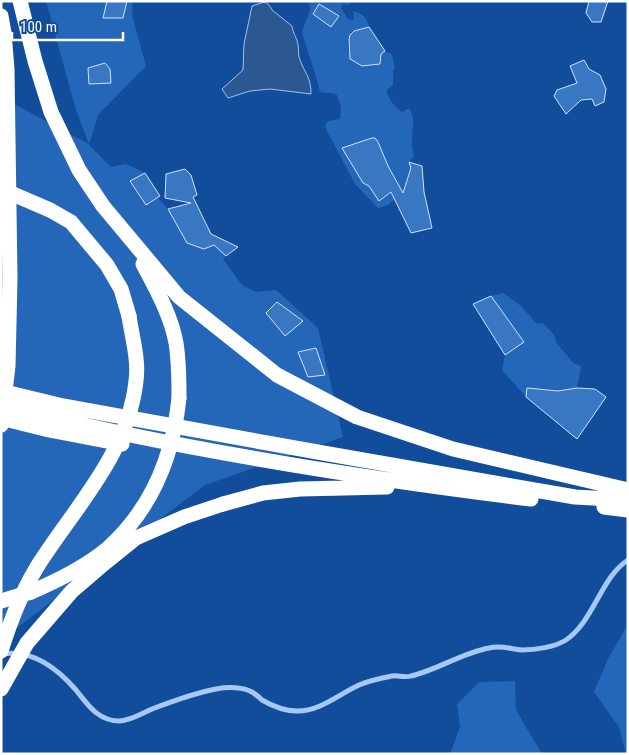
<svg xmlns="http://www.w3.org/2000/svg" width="629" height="755" viewBox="0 0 629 755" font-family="'Roboto Condensed',sans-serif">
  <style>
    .green { fill: #2467b9 }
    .water { fill: #2c5891; stroke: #97c3f7 }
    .building { fill: #3a77c2; stroke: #cee3fe }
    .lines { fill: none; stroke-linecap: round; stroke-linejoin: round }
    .minor { stroke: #a5c9f4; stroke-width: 5 }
    .motorway { stroke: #fff; stroke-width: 15 }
    .motorway-bridge { stroke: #fff; stroke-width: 15 }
  </style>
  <rect width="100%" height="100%" fill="#124d9b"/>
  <path class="green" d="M46 1H133L132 15 146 66 98 115 89 145 111 167 126 164 145 173 148 204 158 198 168 209 188 243 204 249 214 245 226 256 223 259 242 285 256 292 276 290 318 328 343 437 205 485 1 640V97L89 144 76 110Z
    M309 1H351L349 5 342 4 341 8 348 19 354 20 353 11C362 13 368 19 369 27 364 30 358 29 353 31 345 35 349 52 350 59 360 66 368 67 380 64L381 54 385 51 392 54 395 68 393 72V85L386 91C390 101 394 106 402 112L409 108C416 120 412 128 412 140 411 145 413 151 414 156L409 162 411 168 405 188H408L388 205 378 208 355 184 327 131 325 126 328 121 340 119 341 107 337 95C332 92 326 94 320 92L317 80 303 36 302 31 310 11Z
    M503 293 521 306 537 324 543 323 554 335 556 342 573 363 581 366 577 388 558 391 528 388 526 397 502 370 505 355 524 341 491 296Z
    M628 624V754H626L619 727 594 692 608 659Z
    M515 681 516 710 542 754H450L460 727 457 704 479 682Z"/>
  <path class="water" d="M264 2C268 3 271 7 272 10L292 26C293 34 298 40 298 45 299 49 298 53 299 57 304 73 311 76 311 94L270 89 250 91 228 98 222 89 243 70 244 44 252 6Z"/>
  <path class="building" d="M107 1H127L123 18H103Z
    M589 1H608L601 22H592L586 13Z
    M319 4 339 16 331 27 313 14Z
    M369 27 385 51 381 54 380 64 362 66 350 59 349 39 350 35 354 31Z
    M584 60 589 69 600 75 606 89 604 102 595 106 592 99 581 100 566 114 554 96 557 90 577 83 570 66Z
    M105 63 110 69 111 83 89 84 88 68Z
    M372 138H375L378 142 388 166 403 193 411 168 409 162 422 166 424 192 432 228 411 233 391 192 379 201 369 186 363 183 342 148Z
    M185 169 191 175 197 195 193 197 211 234 238 247 226 256 214 245 204 249 187 243 168 209 191 203 165 198 166 174Z
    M145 173 160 196 146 205 130 181Z
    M491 296 524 342 505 355 473 304Z
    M277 302 303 321 285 336 266 313Z
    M316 348 325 375 308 377 298 352Z
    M527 388 558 391 577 388 595 389 606 397 577 439 526 397Z"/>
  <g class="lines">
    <path class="minor" d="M2 654C32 649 57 668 76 690 88 705 98 721 120 721 130 721 143 713 152 709 173 701 194 693 216 689 227 687 240 687 250 691 254 693 259 697 262 700 274 707 284 711 297 711 321 711 339 694 359 685 368 681 382 678 392 676 398 675 405 678 411 676 437 670 462 653 489 648 502 645 510 649 522 650 535 650 555 647 566 640 594 621 601 577 628 560"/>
    <path class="motorway" d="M20 1 35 61 51 112 79 170 103 206 179 297 277 375 357 417 453 449 628 490
      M1 16 4 33
      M1 189 50 210 71 222 107 265 121 289 129 316
      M143 264C156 289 171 315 176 343 179 361 179 379 179 398
      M1 391 63 406 323 453 575 497 628 500
      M1 406C176 449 353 477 531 499
      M1 418 49 430 122 444
      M223 504 263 493 300 489 387 487
      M604 507 628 510
      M1 601 31 592"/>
    <path class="motorway-bridge" d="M1 425 8 366 10 279 7 69 4 33
      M31 592C57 581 85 567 107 549 152 509 173 456 179 398
      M1 651C10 622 21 593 37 567 75 507 128 454 136 381 139 360 132 337 129 316
      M1 689 27 643 72 591 100 567 136 538 184 517 223 504"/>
  </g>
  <rect width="629" height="755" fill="none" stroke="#ffffff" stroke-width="5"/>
  <path d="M12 32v8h111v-8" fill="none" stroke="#ffffff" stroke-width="2.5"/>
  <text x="20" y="32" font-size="15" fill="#ffffff" stroke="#124d9b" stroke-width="4" paint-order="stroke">100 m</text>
</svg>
